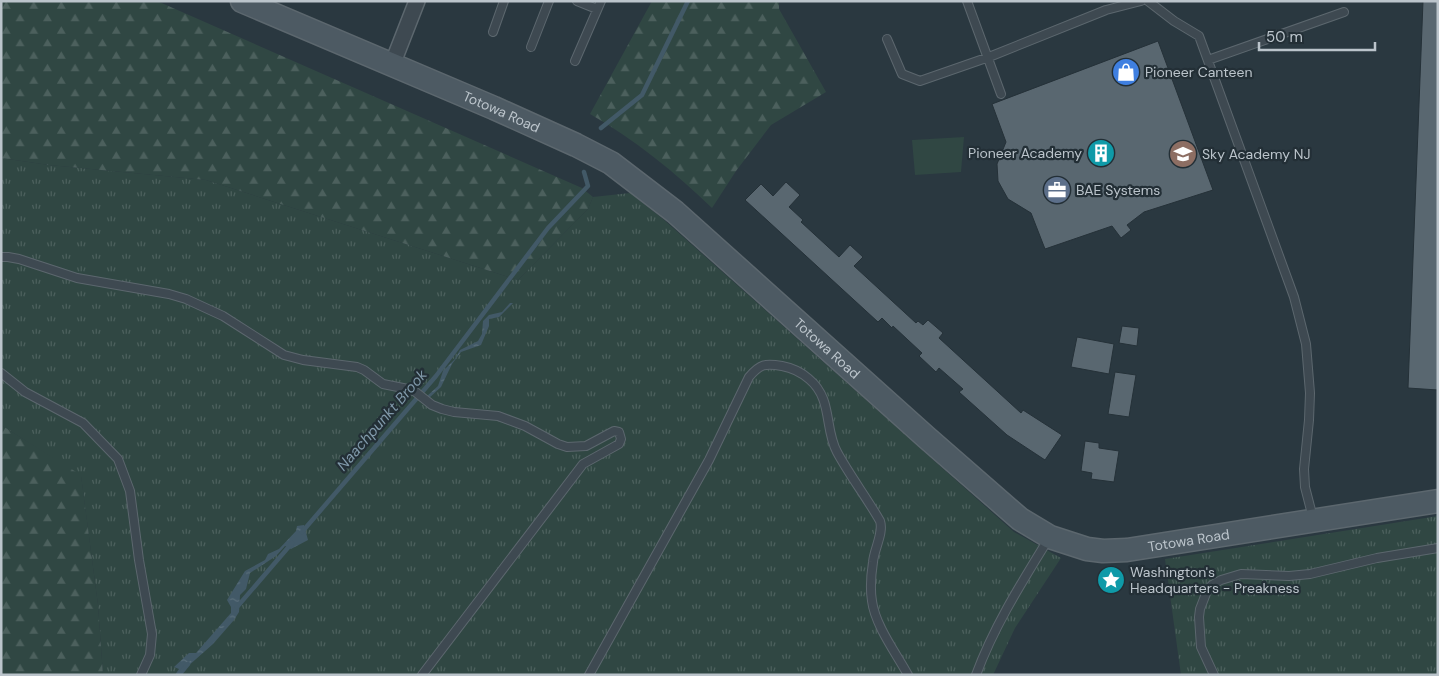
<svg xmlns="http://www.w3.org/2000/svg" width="1439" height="676" viewBox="0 0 1439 676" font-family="'DM Sans',sans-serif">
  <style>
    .grass { fill: url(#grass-tufts) }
    .forest { fill: url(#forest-firs) }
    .green { fill: #304743 }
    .water { fill: url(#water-ripples) }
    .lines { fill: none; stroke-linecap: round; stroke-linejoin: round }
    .stream { stroke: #425967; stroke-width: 4.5 }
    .building { fill: #596770; stroke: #253138 }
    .service-casing { stroke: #5c676e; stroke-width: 10 }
    .minor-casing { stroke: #5c676e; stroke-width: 18 }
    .secondary-casing { stroke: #5c676e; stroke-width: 25 }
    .service { stroke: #3e4951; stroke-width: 8 }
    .minor { stroke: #3e4951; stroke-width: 15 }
    .secondary { stroke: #4d5a63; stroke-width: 22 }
    .labels { text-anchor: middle; stroke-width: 4.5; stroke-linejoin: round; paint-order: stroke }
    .poi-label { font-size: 14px; fill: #bbc4cb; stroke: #232f36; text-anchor: start }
    .street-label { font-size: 14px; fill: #bbc4cb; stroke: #232f36 }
    .water-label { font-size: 15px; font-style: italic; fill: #8099aa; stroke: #232f36 }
  </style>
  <defs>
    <pattern id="grass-tufts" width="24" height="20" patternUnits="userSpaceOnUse" patternTransform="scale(1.25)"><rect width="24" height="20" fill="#304743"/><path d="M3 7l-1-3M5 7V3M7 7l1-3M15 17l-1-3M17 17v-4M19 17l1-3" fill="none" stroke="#4c605d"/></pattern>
    <pattern id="forest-firs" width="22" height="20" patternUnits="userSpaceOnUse" patternTransform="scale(1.25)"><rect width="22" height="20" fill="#304743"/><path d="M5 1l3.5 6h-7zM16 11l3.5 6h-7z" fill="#4c605d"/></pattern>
    <pattern id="water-ripples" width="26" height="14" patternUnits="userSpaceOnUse" patternTransform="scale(1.25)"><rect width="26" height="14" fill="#425967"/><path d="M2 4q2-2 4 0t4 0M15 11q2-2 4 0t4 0" fill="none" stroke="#5b6f7b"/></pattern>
  </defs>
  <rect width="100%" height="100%" fill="#2a3840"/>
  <path class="grass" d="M1 158 49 165 206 180 518 280 588 209 593 197 630 193 663 219 1014 532 1061 558 1015 628 993 675H103L98 605 81 476 1 425Z
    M1438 516V675H1181L1165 559Z"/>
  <path class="forest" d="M1 1H157L582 188 593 197 588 209 518 280 206 180 49 165 1 158Z
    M652 1H779V9L826 92 771 125 736 171 712 208C675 172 634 139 590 114Z
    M1 425 81 475 98 605 103 675H1Z"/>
  <path class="green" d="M964 137 961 172 915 175 912 140Z"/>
  <path class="water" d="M510 303H513L499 317 489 319V326L481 345 461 352 452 364 441 387 429 398 426 397 438 386 443 371 455 359 460 350 478 341 482 334 483 321 489 315 502 312Z
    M304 525 308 540 291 549 285 546 276 556 250 573 246 589 240 595 239 612 234 620 213 644 178 675H175L179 669 174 667 189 653H196L231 613V607L227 600 245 571 265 560 268 554 279 549 296 531 297 526Z"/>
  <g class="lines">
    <path class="stream" d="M601 128 642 95 688 1
      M302 532 436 376 548 228 588 186 584 172
      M237 607 292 543
      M179 675 188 664"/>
  </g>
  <path class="building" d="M1423 1H1438V390L1408 388Z
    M1158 41 1213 190 1144 212 1127 225 1131 230 1121 238 1112 226 1045 249 1031 213 1008 199 998 181 997 164 1006 142 992 104Z
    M786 182 800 195 789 207 803 220 801 222 839 257 850 245 863 257 854 266 916 323 918 321 923 325 928 320 943 333 939 338 1021 413 1023 410 1062 435 1045 460 1007 435 959 392 963 389 939 368 936 372 919 356 922 353 893 326 892 328 882 318 878 322 745 200 761 184 773 196Z
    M1122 326 1139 328 1137 346 1119 343Z
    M1077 337 1114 344 1109 374 1071 367Z
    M1115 372 1136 375 1129 417 1108 414Z
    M1085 441 1099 443V448L1119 451 1114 482 1091 479 1092 473 1081 471Z"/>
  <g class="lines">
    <g class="service-casing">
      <path id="service" d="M577 1 597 9
        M967 1 1001 94
        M1148 1 1174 21 1199 36 1294 297 1306 344 1310 393 1309 420 1304 469 1305 487 1313 518
        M493 32 504 1
        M887 39 902 74 920 81 989 57 1106 10 1141 1
        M531 47 549 1
        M1208 60 1344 12
        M575 61 601 1
        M1 257H8L19 259 77 278 169 294 186 299 223 316 284 355 303 360 357 367 364 370 383 384 413 390 432 405 442 409 454 412 498 416 525 426 558 444 567 447 586 446 614 431 619 432 621 439 619 444 583 464 422 675
        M1 373 25 392 83 423 118 459 130 491 139 560 152 634 150 655 141 675
        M589 675 709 460 749 377C760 364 765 363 782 366 793 368 801 372 809 379 833 399 824 428 837 452 850 476 867 498 880 521 884 533 874 549 873 562 871 575 870 589 872 601 875 625 896 653 908 675
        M976 675C994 626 1022 582 1049 538
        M1214 675 1201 647 1199 617 1200 609 1207 591 1212 585 1221 580 1241 574 1289 576 1310 574 1377 558 1438 548"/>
    </g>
    <g class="minor-casing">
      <path id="minor" d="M392 65 417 1"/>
    </g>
    <g class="secondary-casing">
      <g id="secondary">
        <path id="s1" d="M242 1 494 108 576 145 611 163 675 212 926 437 1020 519 1050 537 1087 549 1103 551 1127 550 1438 501"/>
      </g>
    </g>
    <use href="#service" class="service"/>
    <use href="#minor" class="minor"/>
    <use href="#secondary" class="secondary"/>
  </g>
  <defs>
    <g id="shop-disc" transform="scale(1.4375)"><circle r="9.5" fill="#3f7fe0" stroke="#232f36"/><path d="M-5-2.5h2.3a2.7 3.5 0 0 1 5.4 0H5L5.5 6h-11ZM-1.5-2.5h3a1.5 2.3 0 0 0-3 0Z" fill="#fff"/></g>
    <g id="building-disc" transform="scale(1.4375)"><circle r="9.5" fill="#0f9aa8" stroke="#232f36"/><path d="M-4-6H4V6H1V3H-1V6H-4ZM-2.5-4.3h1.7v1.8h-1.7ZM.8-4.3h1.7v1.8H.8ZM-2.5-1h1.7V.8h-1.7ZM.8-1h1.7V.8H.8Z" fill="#fff"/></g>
    <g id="school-disc" transform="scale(1.4375)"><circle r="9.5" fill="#8d6e63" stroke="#232f36"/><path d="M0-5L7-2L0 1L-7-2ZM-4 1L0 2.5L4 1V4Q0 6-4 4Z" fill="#fff"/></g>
    <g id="office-disc" transform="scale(1.4375)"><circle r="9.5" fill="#5c6f8a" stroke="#232f36"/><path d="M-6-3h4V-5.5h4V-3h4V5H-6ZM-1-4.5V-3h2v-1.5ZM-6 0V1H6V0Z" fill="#fff"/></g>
    <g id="sight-disc" transform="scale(1.4375)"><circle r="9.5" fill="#0f9aa8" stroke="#232f36"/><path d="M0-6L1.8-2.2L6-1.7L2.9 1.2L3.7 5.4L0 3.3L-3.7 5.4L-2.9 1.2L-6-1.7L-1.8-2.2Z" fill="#fff"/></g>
  </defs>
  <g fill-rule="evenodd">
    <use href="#shop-disc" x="1126" y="72"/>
    <use href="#building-disc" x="1101" y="153"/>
    <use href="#school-disc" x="1183" y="154"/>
    <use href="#office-disc" x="1057" y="190"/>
    <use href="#sight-disc" x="1111" y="580"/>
  </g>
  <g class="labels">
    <g class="poi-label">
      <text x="1145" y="77">Pioneer Canteen</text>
      <text x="1082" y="158" text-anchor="end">Pioneer Academy</text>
      <text x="1202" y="159">Sky Academy NJ</text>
      <text x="1076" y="195">BAE Systems</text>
      <text x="1130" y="577">Washington's<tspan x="1130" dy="16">Headquarters - Preakness</tspan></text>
    </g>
    <g class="street-label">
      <text dy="5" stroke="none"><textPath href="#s1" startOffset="282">Totowa Road</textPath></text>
      <text dy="5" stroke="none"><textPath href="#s1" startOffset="688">Totowa Road</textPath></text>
      <text dy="5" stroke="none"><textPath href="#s1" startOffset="1122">Totowa Road</textPath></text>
    </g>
    <g class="water-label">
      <text transform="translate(382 420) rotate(-49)" y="5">Naachpunkt Brook</text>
    </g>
  </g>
  <rect width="1439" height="676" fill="none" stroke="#bbc4cb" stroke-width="5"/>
  <path d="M1259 42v8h116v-8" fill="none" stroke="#bbc4cb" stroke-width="2.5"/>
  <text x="1266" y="42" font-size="15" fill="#bbc4cb" stroke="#232f36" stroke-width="4" paint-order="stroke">50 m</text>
</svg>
